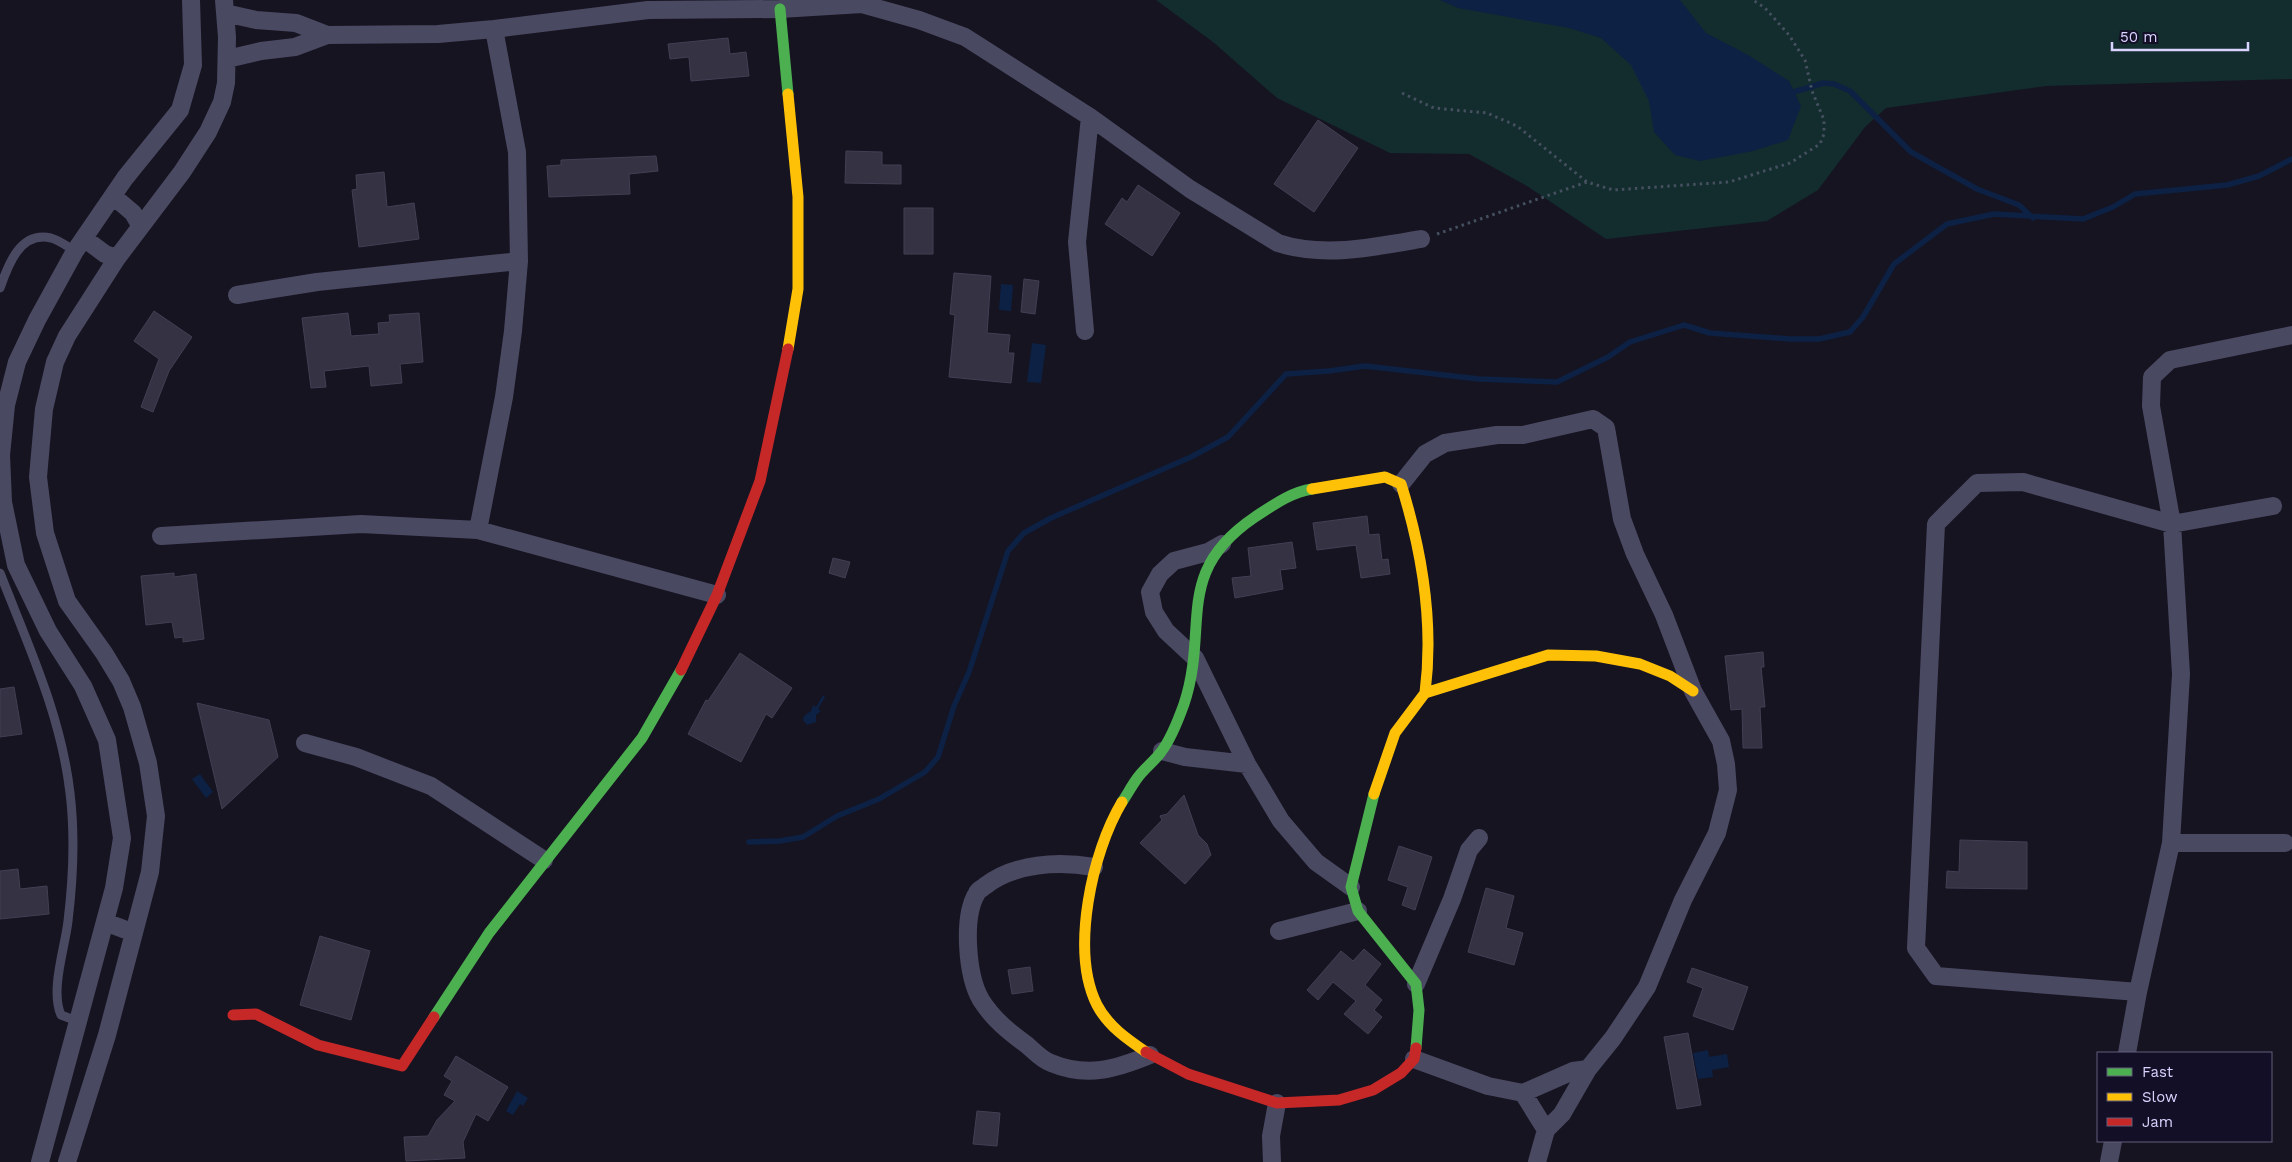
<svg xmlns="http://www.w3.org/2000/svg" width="2292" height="1162" viewBox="0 0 2292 1162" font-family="'Work Sans',sans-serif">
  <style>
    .green { fill: #132c2d }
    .water { fill: #0d2144 }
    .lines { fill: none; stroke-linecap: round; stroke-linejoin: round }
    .stream { stroke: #0d2144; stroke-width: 5.5 }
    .building { fill: #343243; stroke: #433f54 }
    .path { stroke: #44505f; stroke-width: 3; stroke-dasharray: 2.5 4; stroke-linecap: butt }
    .lane { stroke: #4a4962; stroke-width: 9 }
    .street { stroke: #4a4962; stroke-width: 18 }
    .fast { stroke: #4caf50; stroke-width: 11 }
    .slow { stroke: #ffc107; stroke-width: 11 }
    .jam { stroke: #c62828; stroke-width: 11 }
  </style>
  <rect width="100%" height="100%" fill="#161421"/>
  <path class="green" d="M1156 0H2292V79L2046 86 1886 108 1865 127 1818 190 1767 221 1606 239 1527 186 1469 154 1390 153 1277 98 1213 42Z"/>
  <path class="water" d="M1440 0H1680L1706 33 1748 55 1789 81 1801 106 1788 140 1753 151 1700 161 1675 155 1654 132 1649 101 1631 65 1601 38 1569 28 1458 8Z
    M1001 284 1013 285 1011 311 999 310Z
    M1032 343 1046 345 1041 383 1027 382Z
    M823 695 825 697 818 709 821 711 816 715V722L807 725 803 720 804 716 811 711 813 705 816 707Z
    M200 774 213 792 206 798 192 779Z
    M1708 1050 1709 1057 1727 1054 1729 1067 1712 1070 1713 1077 1698 1079 1693 1053Z
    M517 1091 528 1098 523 1106 520 1104 513 1115 506 1111Z"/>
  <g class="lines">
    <path class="stream" d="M1794 92 1823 83 1834 84 1850 91 1911 152 1977 189 2019 205 2033 218
      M749 842 780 841 803 837 837 816 879 799 925 772 938 757 954 706 969 672 1008 551 1024 533 1051 518 1191 457 1228 437 1286 374 1329 371 1365 366 1479 379 1557 382 1608 357 1630 342 1684 325 1710 333 1790 339H1819L1850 332 1863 317 1894 264 1947 224 1994 214 2083 219 2113 207 2135 194 2227 185 2259 176 2292 159"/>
  </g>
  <path class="building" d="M728 38 730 54 746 52 749 76 691 81 689 57 670 59 668 44Z
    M1318 120 1358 148 1314 212 1274 184Z
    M846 151 882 152V165H901V184L845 183Z
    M656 156 658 171 629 174 630 194 549 197 547 166 561 165V160Z
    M384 172 387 207 414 203 419 239 359 247 352 190 357 189 356 175Z
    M1138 185 1180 213 1152 256 1105 224 1122 198 1127 202Z
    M904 208H933V254H904Z
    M954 273 991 276 987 333 1010 335 1008 353H1014L1011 383 949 377 955 315 950 314Z
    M1024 279 1039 281 1035 314 1021 312Z
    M154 311 192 337 169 371 153 412 141 407 159 359 134 341Z
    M348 313 351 336 379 334 378 323 390 322 389 315 419 313 423 362 400 364 402 383 371 386 369 366 324 371 326 387 311 388 302 318Z
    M1367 516 1369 535 1379 534 1382 560 1388 559 1390 574 1361 578 1356 545 1317 550 1313 523Z
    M1292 542 1296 568 1280 570 1283 589 1235 598 1232 578 1251 576 1248 548Z
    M833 558 850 562 845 578 829 573Z
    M174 573V577L196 574 204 639 183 642V637L175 638 172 622 146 625 141 576Z
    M1763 652 1764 667H1761L1765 707H1760L1762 748H1743L1742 709 1731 710 1725 656Z
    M740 653 792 688 772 718 766 714 741 762 688 734 706 700 708 701Z
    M14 687 22 734 0 737V689Z
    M197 703 269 720 278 757 222 809Z
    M1184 795 1198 835 1207 844 1211 855 1185 884 1140 843 1162 820 1160 816 1167 814Z
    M1960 840 2027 842V889L1946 888 1947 871 1959 872Z
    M1399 846 1432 857 1415 910 1402 905 1408 887 1388 880Z
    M18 869 20 889 47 886 49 914 0 919V871Z
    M1486 888 1514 896 1506 928 1523 933 1514 965 1468 952Z
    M320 936 370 951 351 1020 300 1005Z
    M1364 949 1381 964 1365 985 1382 1000 1374 1010 1382 1017 1368 1034 1344 1014 1356 1001 1333 982 1318 1000 1307 990 1341 951 1353 961Z
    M1030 967 1033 991 1012 994 1008 970Z
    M1692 968 1748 987 1733 1030 1693 1016 1703 988 1687 982Z
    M1688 1033 1701 1105 1677 1109 1664 1037Z
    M456 1056 508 1087 488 1121 476 1114 463 1142 465 1158 406 1161 404 1137 428 1136 437 1120 455 1101 444 1095 452 1081 444 1076Z
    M977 1111 1000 1113 997 1146 973 1144Z"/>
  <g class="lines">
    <path class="path" d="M1402 93 1434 108 1487 113 1517 126 1587 182 1613 190 1729 182 1790 163 1820 144 1824 134V120L1812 91 1805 60 1789 35 1765 8 1753 0
      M1437 234 1587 182"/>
    <path class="lane" d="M0 288C8 265 20 231 51 238 59 240 68 247 75 251
      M0 573C28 645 61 715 70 793 75 834 73 880 68 921 65 948 50 990 61 1015L77 1021"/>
    <path class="street" d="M225 13 256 20 296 23 327 35 438 34 494 29 648 10 780 9 862 4 919 20 965 37 1090 117 1190 189 1278 243C1323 258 1376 247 1421 239
      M227 59 261 51 295 47 327 35
      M113 196 133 213 140 225
      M85 239 105 254 117 258
      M237 295 317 282 519 261
      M1085 331 1077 242 1090 117
      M1401 484 1425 454 1445 443 1497 435H1523L1593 419 1606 428 1622 519 1635 554 1664 615 1693 691 1721 741 1726 764 1728 790 1717 833 1683 900 1647 987 1613 1038 1588 1069 1562 1114 1546 1130 1537 1162
      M478 530 504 397 513 331 519 261 517 152 494 29
      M161 536 361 524 478 530 717 595
      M1222 544 1208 552 1174 561 1160 574 1150 592 1154 612 1166 631 1195 658 1247 764 1281 821 1316 862 1351 887
      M305 743 356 757 431 786 544 860
      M1162 751 1185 757 1247 764
      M2171 843H2285
      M1094 867C1058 861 1015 863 985 886 983 888 978 890 977 893 962 917 967 976 981 1000 993 1019 1009 1032 1027 1045 1034 1051 1042 1060 1051 1063 1087 1078 1116 1069 1150 1055
      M105 922 134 933
      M1279 931 1358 911
      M1416 984 1452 899 1469 850 1479 838
      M2138 992 1936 976 1916 948 1936 524 1977 483 2023 482 2172 524 2273 506
      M2127 1053 2138 992 2171 843 2181 674 2172 524 2151 406 2152 377 2170 360 2292 335
      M1414 1059 1488 1086 1523 1093 1546 1130
      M1523 1093 1573 1071 1588 1069
      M40 1162 114 888 122 838 107 740 83 686 48 631 16 565 3 502 1 455 6 405 17 362 37 320 75 251 125 178 180 110 193 65 191 0
      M67 1162 107 1035 150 872 156 816 148 763 132 707 121 681 104 653 67 601 45 533 38 477 44 409 55 362 67 336 117 258 182 172 208 132 222 102 226 83 227 37 224 0
      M1272 1162 1271 1136 1277 1103
      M2109 1162 2113 1141"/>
    <path class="fast" d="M780 9 788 94
      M1374 794 1351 887 1358 911 1416 984 1419 1010 1416 1048
      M1122 802C1127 795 1131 787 1136 780 1143 769 1154 762 1161 752 1171 739 1179 718 1184 704 1210 626 1172 573 1255 517 1272 506 1291 492 1312 489
      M434 1017 489 933 642 738 681 670"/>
    <path class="slow" d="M788 94 798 197V289L788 349
      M1312 489 1385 477 1401 484C1422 551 1434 623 1425 693
      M1374 794 1395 733 1425 693 1548 655 1596 656 1640 664 1670 676 1693 691
      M1122 802C1092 852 1070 951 1097 1005 1108 1026 1127 1039 1146 1052"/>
    <path class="jam" d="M681 670 717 595 760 481 788 349
      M233 1015 256 1014 318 1045 402 1066 434 1017
      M1146 1052 1188 1074 1277 1103 1339 1100 1373 1090 1401 1073 1414 1059 1416 1048"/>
  </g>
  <rect x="2097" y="1052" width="175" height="90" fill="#130f26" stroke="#625e7d"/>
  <rect x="2107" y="1068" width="25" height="8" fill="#4caf50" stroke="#625e7d"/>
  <text x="2142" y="1077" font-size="15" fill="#d9d4ff">Fast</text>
  <rect x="2107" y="1093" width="25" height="8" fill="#ffc107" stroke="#625e7d"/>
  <text x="2142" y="1102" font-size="15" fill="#d9d4ff">Slow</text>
  <rect x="2107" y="1118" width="25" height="8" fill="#c62828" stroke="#625e7d"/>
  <text x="2142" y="1127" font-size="15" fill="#d9d4ff">Jam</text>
  <path d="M2112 42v8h136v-8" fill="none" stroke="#d9d4ff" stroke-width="2.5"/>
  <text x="2120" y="42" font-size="15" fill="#d9d4ff" stroke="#130f26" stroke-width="4" paint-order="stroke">50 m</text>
</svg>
